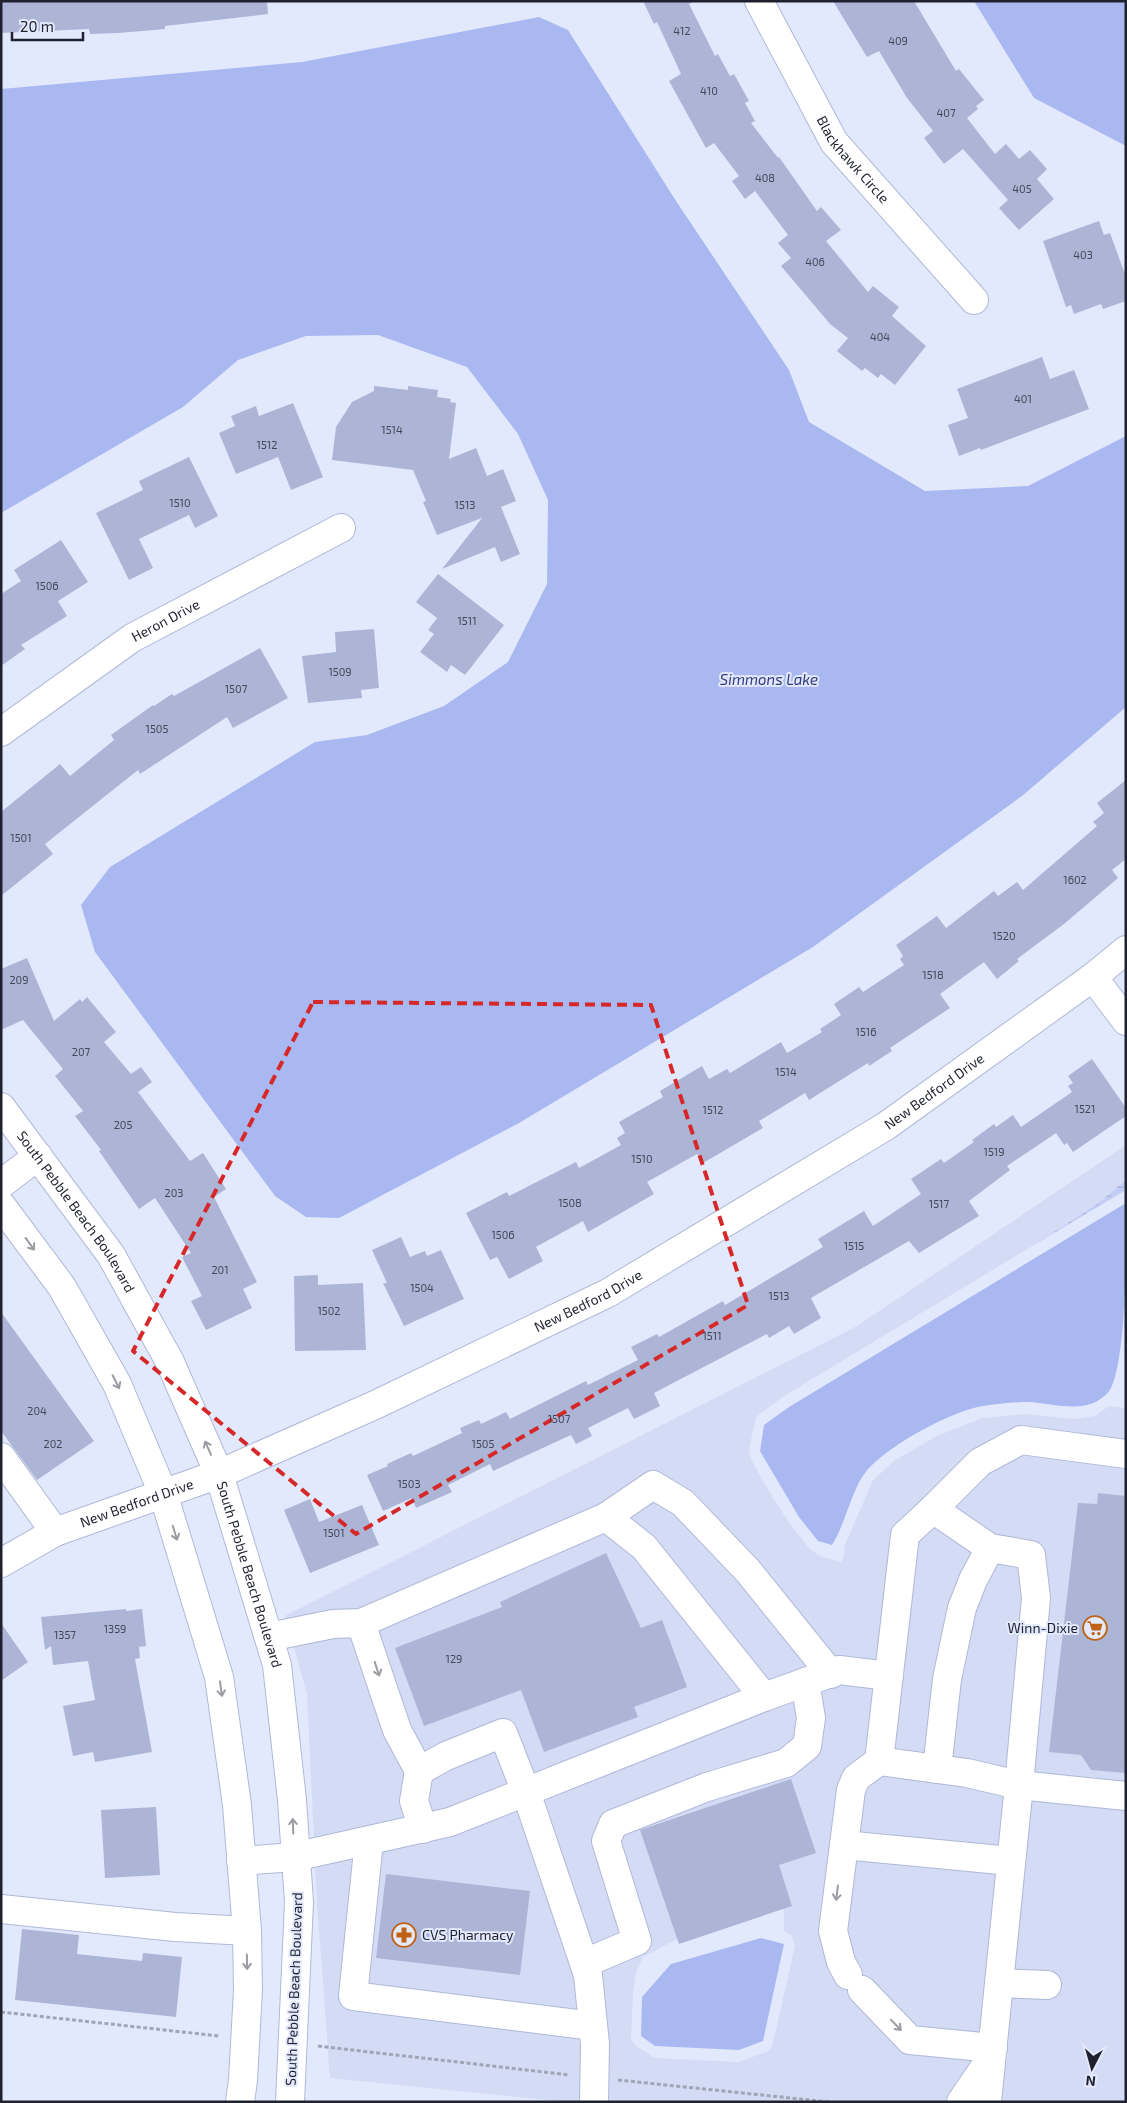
<svg xmlns="http://www.w3.org/2000/svg" width="1127" height="2103" viewBox="0 0 1127 2103" font-family="'Exo 2',sans-serif">
  <style>
    .built { fill: #d4dbf4; fill-rule: evenodd }
    .wetland { fill: url(#wetland-marsh) }
    .water { fill: #aab8f1 }
    .building { fill: #acb5d6 }
    .lines { fill: none; stroke-linecap: round; stroke-linejoin: round }
    .minor-casing { stroke: #afb8d8; stroke-width: 30 }
    .major-casing { stroke: #afb8d8; stroke-width: 30 }
    .path { stroke: #a0a5b6; stroke-width: 3; stroke-dasharray: 4 2.5; stroke-linecap: butt }
    .minor { stroke: #fff; stroke-width: 28 }
    .major { stroke: #fff; stroke-width: 28 }
    .oneway { stroke: #9a9ca1 }
    .marked { fill: none; stroke: #d62828; stroke-width: 4; stroke-dasharray: 10 6; stroke-linejoin: round }
    .labels { text-anchor: middle; stroke-width: 4; stroke-linejoin: round; paint-order: stroke }
    .number-label { font-size: 11px; fill: #424758 }
    .street-label { font-size: 14px; fill: #1f222e; stroke: #e3e9fd }
    .poi-label { font-size: 14px; fill: #1f222e; stroke: #e3e9fd; text-anchor: end }
    .water-label { font-size: 15px; font-style: italic; fill: #333c7f; stroke: #e3e9fd }
  </style>
  <defs>
    <pattern id="wetland-marsh" width="20" height="14" patternUnits="userSpaceOnUse" patternTransform="scale(1.25)"><rect width="20" height="14" fill="#c3cef7"/><path d="M1 5h8M5 5V1M11 12h8M15 12V8" fill="none" stroke="#a7b1d4"/></pattern>
  </defs>
  <rect width="100%" height="100%" fill="#e3e9fd"/>
  <path class="built" d="M1126 1145V1180L1097 1204 1034 1245 784 1396 756 1417 749 1449 750 1457 765 1485 790 1524 810 1549 820 1556 841 1562 845 1553 844 1547 873 1480 895 1460 937 1436 982 1418 1027 1414 1073 1419 1095 1416 1109 1406 1126 1408V2102H976L1009 2055 990 2039 946 2102H567L330 2078 317 1903 307 1694 285 1616 857 1326ZM768 1898 784 1910V1931L792 1936 795 1946 772 2047 766 2052 739 2062 655 2058 636 2046 631 2040 633 1993 636 1972 643 1957 732 1910Z"/>
  <path class="wetland" d="M1126 1180V1190L1034 1245 1097 1204Z"/>
  <path class="water" d="M974 1H1126V146L1034 98Z
    M539 17 568 30 676 201 789 370 809 422 925 491 1028 486 1126 436V707L1022 796 813 947 519 1123 339 1218 306 1217 275 1196 95 952 81 905 110 867 315 742 367 735 444 706 508 662 547 584 548 500 518 434 467 367 378 335 306 336 238 360 183 407 1 513V89L302 62Z
    M1126 1203C1126 1244 1127 1360 1110 1390 1089 1417 1055 1403 1028 1402 1013 1402 997 1404 983 1406 951 1411 885 1447 865 1473 852 1489 845 1525 832 1545L818 1541 799 1517 760 1451 764 1425 789 1407Z
    M761 1938 784 1944 763 2041 739 2050 655 2046 641 2036 642 1997 671 1964Z"/>
  <path class="building" d="M1 1H267L268 14 165 26V29L119 33 90 34 89 29 1 33Z
    M643 1H695L689 4 715 56 718 54 730 76 734 74 749 101 745 103 755 121 751 123 778 158 779 157 817 211 821 207 841 230 826 241 868 292 873 286 899 307 892 316 926 346 895 385 881 374 878 378 865 368 862 371 837 351 848 338 830 324 781 266 791 258 778 243 788 235 755 191 745 199 732 181 739 176 714 143 706 148 669 81 681 74 657 22 654 24Z
    M833 1H914L956 71 959 69 984 100 976 106 978 109 967 118 995 154 1006 144 1019 159 1030 150 1047 169 1037 179 1054 199 1019 230 999 208 1008 200 963 149 944 164 924 138 933 131 907 98 879 51 867 57Z
    M1099 221 1104 235 1110 233 1126 277V301L1103 309 1101 304 1074 314 1071 305 1066 307 1043 241Z
    M1042 357 1050 379 1074 370 1089 409 981 450 980 448 959 456 948 425 968 418 957 389Z
    M374 386 408 390V386L438 390 437 397 451 399 450 402 456 403 449 459 476 448 487 476 503 469 516 501 501 507 520 554 501 562 495 547 442 569 482 518 437 535 423 502 426 501 413 470 332 460 336 427 352 402 374 391Z
    M293 403 323 477 291 490 278 457 236 474 219 433 235 426 231 416 256 406 259 416Z
    M189 457 218 516 195 528 189 515 139 539 153 568 129 580 96 513 143 490 139 481Z
    M61 540 88 582 58 601 67 616 21 645 25 649 1 666V594L21 581 14 570Z
    M438 574 504 625 465 675 451 665 447 672 420 652 434 634 428 630 437 618 416 602Z
    M374 629 379 688 361 690 362 698 308 703 302 656 336 652 335 632Z
    M260 648 288 698 233 728 227 717 140 774 138 770 45 844 53 854 1 896V812L60 764 70 776 114 740 111 735 153 705 154 706 172 694 174 696Z
    M1126 780V859L1112 870 1118 878 1064 924 1017 959 1019 961 997 979 984 962 940 994 950 1008 890 1048 892 1051 869 1066 868 1063 809 1100 805 1093 759 1121 763 1128 703 1163 697 1154 647 1182 654 1194 588 1232 583 1221 536 1247 543 1261 509 1279 497 1257 490 1260 466 1213 507 1192 509 1196 576 1162 579 1168 621 1145 617 1138 625 1133 619 1122 663 1097 660 1091 702 1066 709 1079 727 1069 730 1073 781 1042 787 1053 822 1032 820 1029 841 1015 834 1004 859 987 863 992 904 965 900 959 903 956 896 945 937 916 946 928 994 891 998 896 1017 882 1023 890 1097 826 1093 822 1104 813 1097 803Z
    M27 958 54 1021 80 999 82 1002 87 997 116 1032 104 1042 131 1074 141 1067 152 1082 138 1092 190 1161 203 1153 226 1189 214 1197 257 1282 243 1289 252 1308 206 1330 191 1301 202 1296 182 1257 191 1253 155 1198 139 1209 99 1151 101 1150 75 1116 83 1111 55 1076 63 1069 23 1020 1 1030V969Z
    M1092 1059 1126 1108V1116L1073 1152 1067 1143 1064 1145 1056 1133 1007 1166 1010 1170 969 1201 979 1216 919 1253 909 1241 811 1298 821 1318 794 1334 789 1326 769 1338 767 1334 654 1393 660 1406 634 1419 628 1408 588 1428 592 1436 576 1444 571 1435 493 1471 490 1464 448 1485 452 1492 416 1508 412 1498 383 1511 367 1475 388 1466 387 1464 411 1453 413 1456 462 1433 460 1428 479 1420 481 1424 506 1412 510 1419 586 1381 588 1385 638 1360 631 1347 657 1334 659 1337 723 1301 725 1305 823 1247 818 1239 864 1211 873 1226 921 1194 911 1179 941 1159 944 1163 974 1142 972 1140 994 1124 996 1127 1013 1115 1021 1127 1072 1092 1068 1086 1073 1083 1068 1076Z
    M401 1237 410 1257 425 1251 427 1256 441 1250 464 1299 404 1326 383 1283H387L372 1250Z
    M318 1275V1285L363 1283 366 1350 295 1351 294 1276Z
    M1 1312 94 1441 37 1480 1 1431Z
    M1098 1493 1126 1496V1773L1091 1770 1081 1755 1049 1752 1078 1503 1097 1504Z
    M310 1499 319 1522 362 1505 379 1545 310 1573 284 1510Z
    M606 1553 641 1628 662 1620 687 1687 634 1707 638 1717 544 1752 521 1690 424 1726 395 1648 502 1607 500 1602Z
    M126 1609V1611L142 1609 146 1646 139 1647 140 1658 135 1659 152 1752 95 1762 93 1752 73 1756 63 1706 95 1700 88 1661 53 1665 51 1646 45 1650 41 1617Z
    M1 1623 28 1662 1 1681Z
    M791 1779 816 1853 779 1865 792 1906 679 1944 640 1830Z
    M156 1807 160 1875 105 1878 101 1810Z
    M386 1874 530 1891 520 1975 376 1958Z
    M22 1929 79 1935 77 1954 142 1961 143 1953 182 1957 176 2017 15 2000Z"/>
  <g class="lines">
    <g class="minor-casing">
      <g id="minor">
        <path id="s1" d="M759 1 834 142 974 300"/>
        <path id="s2" d="M1 732 132 638 341 528"/>
        <path d="M1093 977 1126 1021"/>
        <path id="s3" d="M1 1107 111 1255 170 1362 219 1474 277 1665 292 1800 299 1902 290 2102"/>
        <path d="M1 1184 38 1156"/>
        <path d="M1 1205 62 1287 117 1384 163 1493 219 1677 237 1805 247 1931 248 1990 243 2080 240 2102"/>
        <path d="M1 1457 55 1532"/>
        <path d="M933 1509 990 1548 1031 1555 1036 1598 1019 1785 967 1773 879 1761 905 1535Z"/>
        <path d="M933 1509 980 1462 1021 1440 1126 1454"/>
        <path d="M606 1517 653 1485 683 1503 748 1571 831 1674"/>
        <path id="s4" d="M1 1563 55 1532 219 1474 375 1405 608 1293 886 1126 1093 977 1126 950"/>
        <path d="M361 1623 397 1730 419 1771"/>
        <path d="M269 1637 333 1624 361 1623 606 1517 644 1547 764 1697"/>
        <path d="M937 1769 947 1679 962 1608 973 1580 990 1548"/>
        <path d="M423 1829 414 1801 419 1771 446 1756 503 1733 526 1792 588 1975 595 2044 594 2102"/>
        <path d="M369 1841 353 1996 593 2026"/>
        <path d="M844 1845 1011 1861"/>
        <path d="M241 1861 294 1857 450 1822 764 1697 839 1670 889 1676"/>
        <path d="M1 1909 175 1927 247 1931"/>
        <path d="M585 1963 637 1941 606 1841 613 1824 707 1787 786 1763 807 1746 811 1718 805 1682"/>
        <path d="M848 1975 841 1962 833 1931 851 1790 856 1778 879 1761"/>
        <path d="M999 1983 1047 1985"/>
        <path d="M862 1990 910 2040 993 2048"/>
        <path d="M987 2102 1019 1785 1126 1796"/>
      </g>
    </g>
    <g class="major-casing">
      <path id="major" d="M961 2102 991 2058"/>
    </g>
    <path class="path" d="M1 2012 219 2036
      M318 2046 570 2075
      M618 2080 829 2102"/>
    <use href="#minor" class="minor"/>
    <use href="#major" class="major"/>
  </g>
  <defs><path id="oneway-shaft" d="M-6 0H5M1.5-3L5.5 0L1.5 3" fill="none" stroke-width="1.6" stroke-linecap="round" stroke-linejoin="round" transform="scale(1.25)"/></defs>
  <g class="oneway">
    <use href="#oneway-shaft" transform="translate(30 1244) rotate(54)"/>
    <use href="#oneway-shaft" transform="translate(116 1382) rotate(63)"/>
    <use href="#oneway-shaft" transform="translate(208 1448) rotate(-114)"/>
    <use href="#oneway-shaft" transform="translate(175 1533) rotate(73)"/>
    <use href="#oneway-shaft" transform="translate(377 1669) rotate(72)"/>
    <use href="#oneway-shaft" transform="translate(221 1689) rotate(82)"/>
    <use href="#oneway-shaft" transform="translate(293 1826) rotate(-92)"/>
    <use href="#oneway-shaft" transform="translate(837 1893) rotate(97)"/>
    <use href="#oneway-shaft" transform="translate(247 1962) rotate(89)"/>
    <use href="#oneway-shaft" transform="translate(896 2025) rotate(46)"/>
  </g>
  <path class="marked" d="M313 1002 651 1005 748 1305 356 1534 133 1351Z"/>
  <defs>
    <g id="supermarket-ring" transform="scale(1.25)"><circle r="9.5" fill="#e3e9fd" stroke="#bf6214" stroke-width="1.5"/><path d="M-6-5.5h2.5l.6 2H6L4.5 2H-2.5L-4.4-4H-6ZM-1.5 3.2a1.3 1.3 0 1 0 .1 0ZM3 3.2a1.3 1.3 0 1 0 .1 0Z" fill="#bf6214"/></g>
    <g id="pharmacy-ring" transform="scale(1.25)"><circle r="9.5" fill="#e3e9fd" stroke="#bf6214" stroke-width="1.5"/><path d="M-2-6h4v4h4v4h-4v4h-4v-4h-4v-4h4Z" fill="#bf6214"/></g>
  </defs>
  <g fill-rule="evenodd">
    <use href="#supermarket-ring" x="1095" y="1628"/>
    <use href="#pharmacy-ring" x="404" y="1935"/>
  </g>
  <g class="labels">
    <g class="number-label">
      <text x="682" y="35">412</text>
      <text x="898" y="45">409</text>
      <text x="709" y="95">410</text>
      <text x="946" y="117">407</text>
      <text x="765" y="182">408</text>
      <text x="1022" y="193">405</text>
      <text x="1083" y="259">403</text>
      <text x="815" y="266">406</text>
      <text x="880" y="341">404</text>
      <text x="1023" y="403">401</text>
      <text x="392" y="434">1514</text>
      <text x="267" y="449">1512</text>
      <text x="180" y="507">1510</text>
      <text x="465" y="509">1513</text>
      <text x="47" y="590">1506</text>
      <text x="467" y="625">1511</text>
      <text x="340" y="676">1509</text>
      <text x="236" y="693">1507</text>
      <text x="157" y="733">1505</text>
      <text x="21" y="842">1501</text>
      <text x="1075" y="884">1602</text>
      <text x="1004" y="940">1520</text>
      <text x="933" y="979">1518</text>
      <text x="19" y="984">209</text>
      <text x="866" y="1036">1516</text>
      <text x="81" y="1056">207</text>
      <text x="786" y="1076">1514</text>
      <text x="1085" y="1113">1521</text>
      <text x="713" y="1114">1512</text>
      <text x="123" y="1129">205</text>
      <text x="994" y="1156">1519</text>
      <text x="642" y="1163">1510</text>
      <text x="174" y="1197">203</text>
      <text x="570" y="1207">1508</text>
      <text x="939" y="1208">1517</text>
      <text x="503" y="1239">1506</text>
      <text x="854" y="1250">1515</text>
      <text x="220" y="1274">201</text>
      <text x="422" y="1292">1504</text>
      <text x="779" y="1300">1513</text>
      <text x="329" y="1315">1502</text>
      <text x="712" y="1340">1511</text>
      <text x="37" y="1415">204</text>
      <text x="559" y="1423">1507</text>
      <text x="53" y="1448">202</text>
      <text x="483" y="1448">1505</text>
      <text x="409" y="1488">1503</text>
      <text x="334" y="1537">1501</text>
      <text x="115" y="1633">1359</text>
      <text x="65" y="1639">1357</text>
      <text x="454" y="1663">129</text>
    </g>
    <g class="street-label">
      <text dy="5" stroke="none"><textPath href="#s1" startOffset="185">Blackhawk Circle</textPath></text>
      <text dy="5" stroke="none"><textPath href="#s2" startOffset="199">Heron Drive</textPath></text>
      <text dy="5" stroke="none"><textPath href="#s4" startOffset="1049">New Bedford Drive</textPath></text>
      <text dy="5" stroke="none"><textPath href="#s3" startOffset="129">South Pebble Beach Boulevard</textPath></text>
      <text dy="5" stroke="none"><textPath href="#s4" startOffset="644">New Bedford Drive</textPath></text>
      <text dy="5" stroke="none"><textPath href="#s4" startOffset="149">New Bedford Drive</textPath></text>
      <text dy="5" stroke="none"><textPath href="#s3" startOffset="534">South Pebble Beach Boulevard</textPath></text>
      <text transform="translate(294 1989) rotate(-88)" y="5">South Pebble Beach Boulevard</text>
    </g>
    <g class="poi-label">
      <text x="1078" y="1633">Winn-Dixie</text>
      <text x="422" y="1940" text-anchor="start">CVS Pharmacy</text>
    </g>
    <g class="water-label">
      <text x="769" y="685">Simmons Lake</text>
    </g>
  </g>
  <rect width="1127" height="2103" fill="none" stroke="#1f222e" stroke-width="5"/>
  <g transform="translate(1092 2068) rotate(186)" stroke="#e3e9fd" stroke-width="4" paint-order="stroke">
  <path d="M0-4L9 19L0 12L-9 19Z" fill="#1f222e"/>
  <text y="-8" font-size="14" font-weight="bold" text-anchor="middle" fill="#1f222e">N</text>
  </g>
  <path d="M12 32v8h71v-8" fill="none" stroke="#1f222e" stroke-width="2.5"/>
  <text x="20" y="32" font-size="15" fill="#1f222e" stroke="#e3e9fd" stroke-width="4" paint-order="stroke">20 m</text>
</svg>
